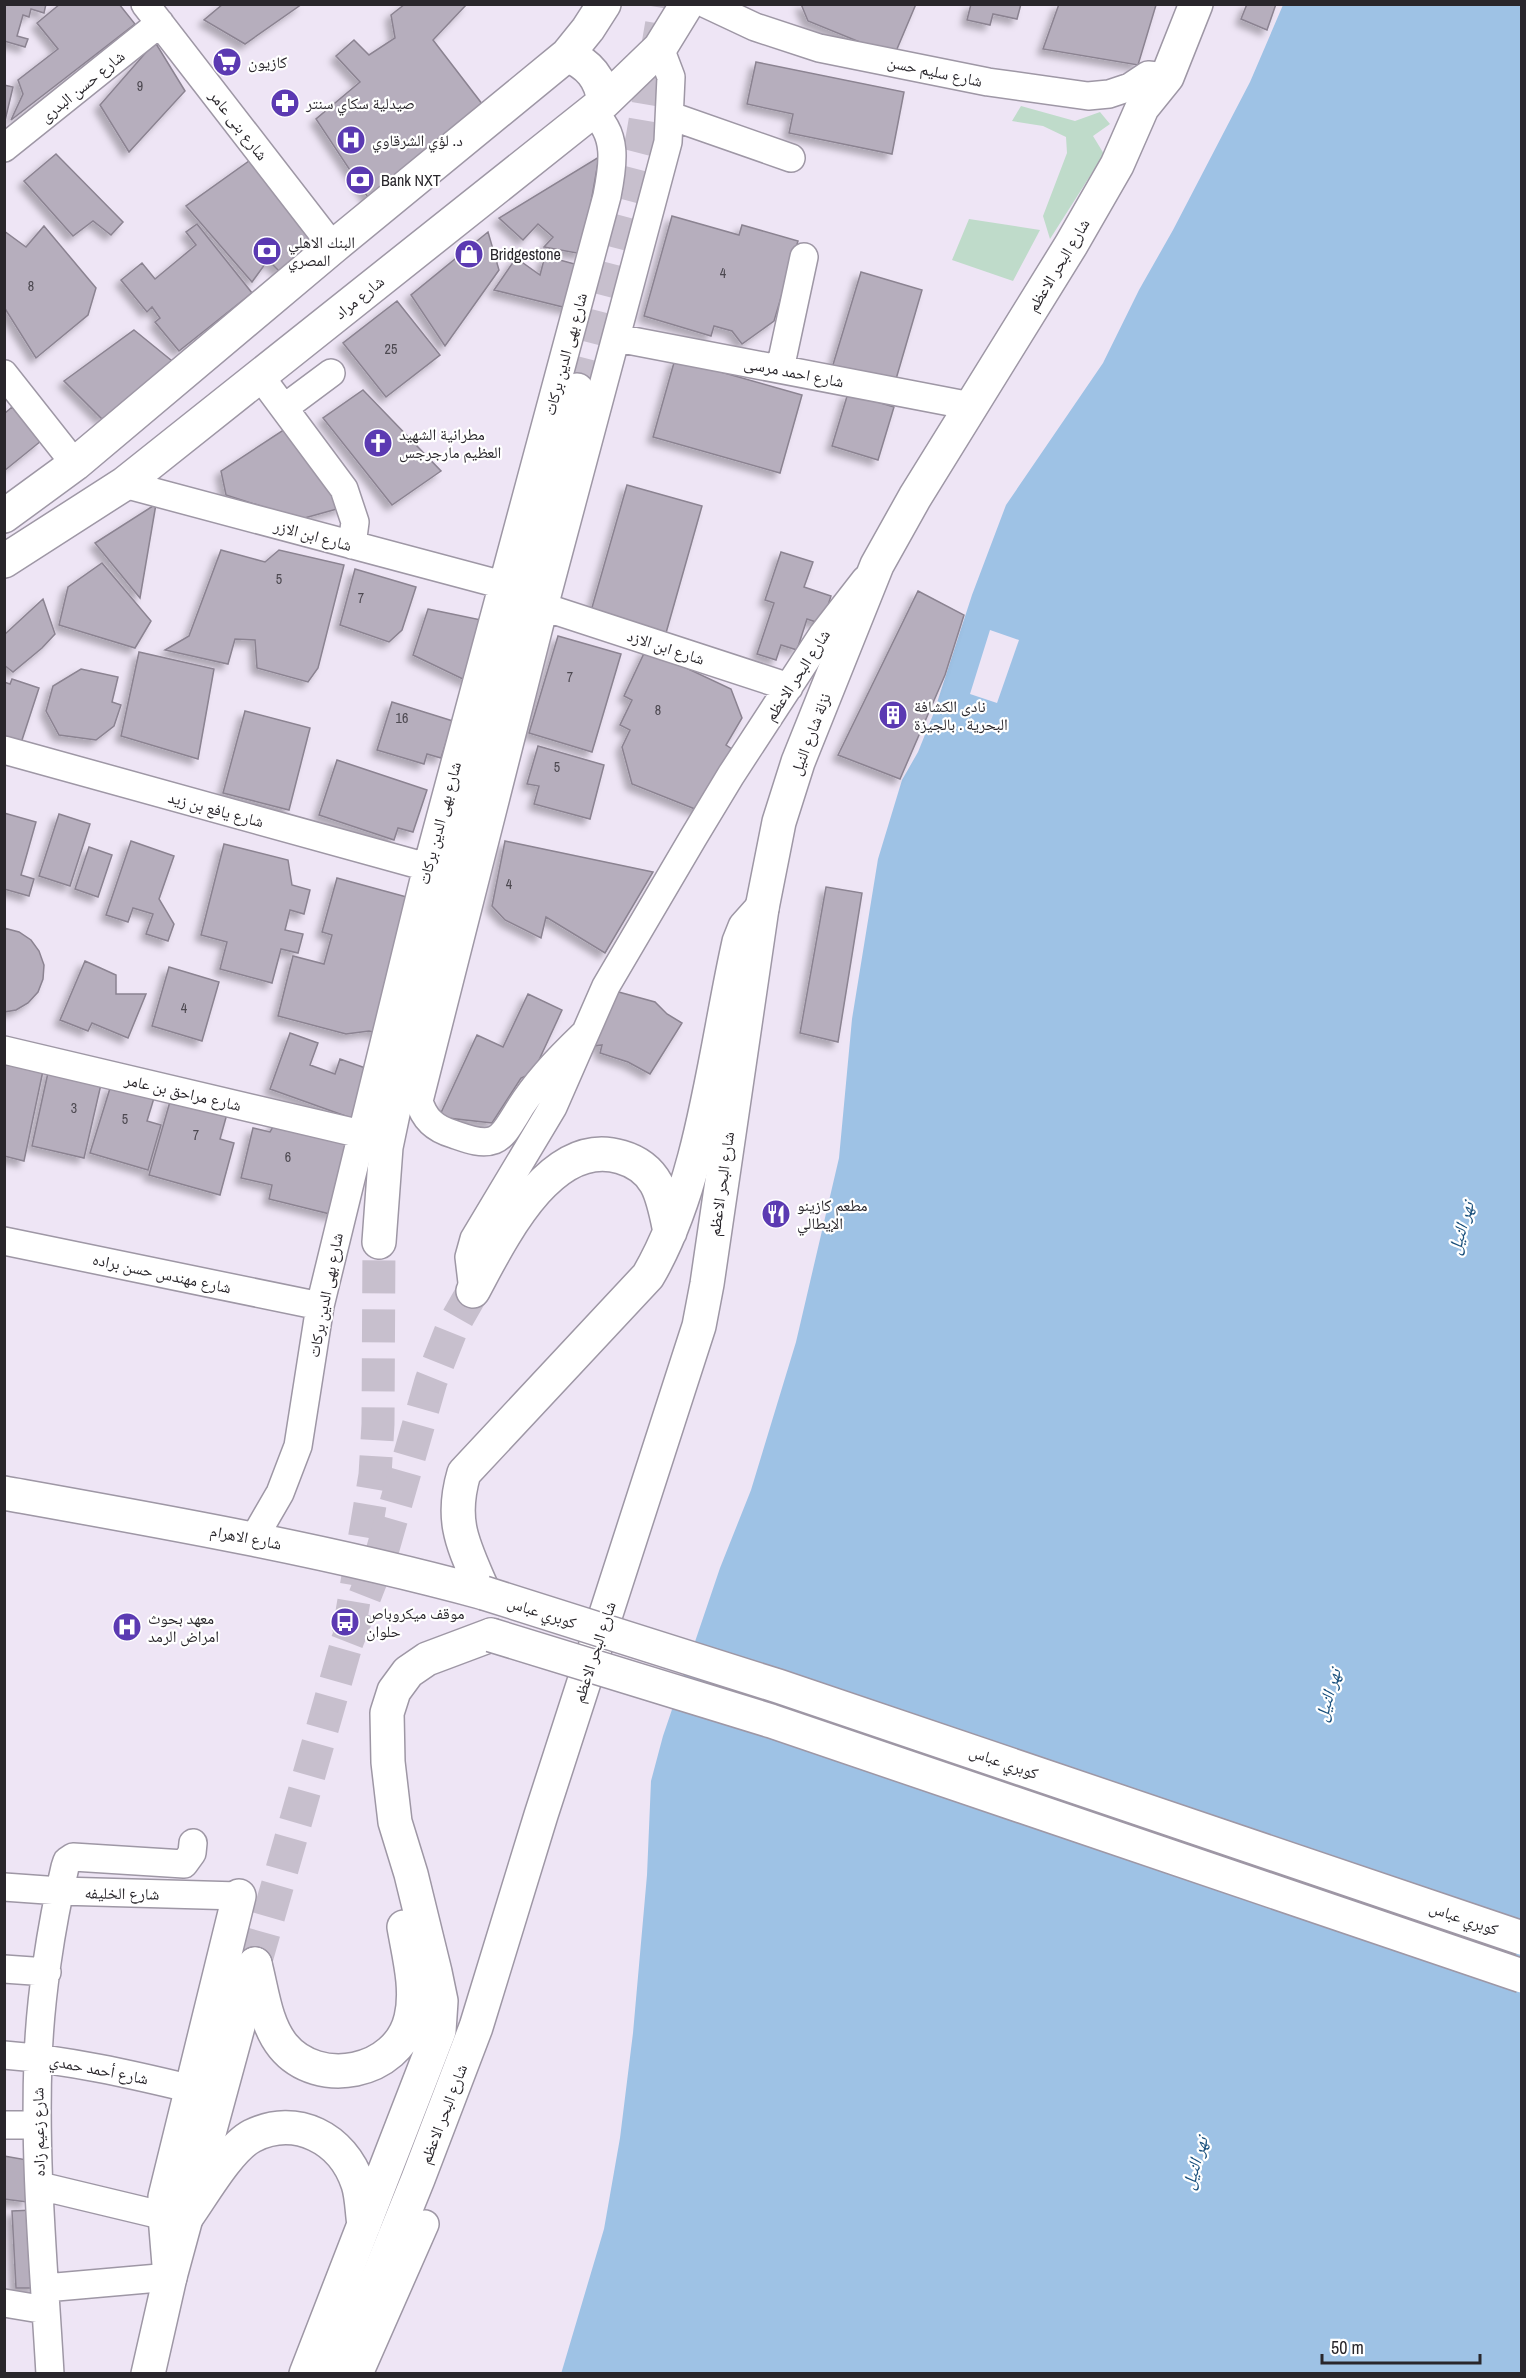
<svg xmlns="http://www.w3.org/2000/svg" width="1526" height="2378" viewBox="0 0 1526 2378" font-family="'Archivo Narrow','Noto Naskh Arabic',sans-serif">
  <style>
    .green { fill: #bfdbca }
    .water { fill: #9ec2e5 }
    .pier { fill: #eee5f5 }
    .building { fill: #b6aebd; stroke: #8b8391; stroke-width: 1.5; filter: url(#shadow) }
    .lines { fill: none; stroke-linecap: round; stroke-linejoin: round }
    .major-tunnel { stroke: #c7bfcd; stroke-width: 33; stroke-dasharray: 33 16; stroke-linecap: butt }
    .highway-tunnel { stroke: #c7bfcd; stroke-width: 33; stroke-dasharray: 33 16; stroke-linecap: butt }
    .minor-casing { stroke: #9e97a5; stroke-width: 30 }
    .major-casing { stroke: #9e97a5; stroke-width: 36 }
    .highway-casing { stroke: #9e97a5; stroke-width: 36 }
    .minor { stroke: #fff; stroke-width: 27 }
    .major { stroke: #fff; stroke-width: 33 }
    .highway { stroke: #fff; stroke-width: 33 }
    .highway-bridge-casing { stroke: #9e97a5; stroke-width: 36; stroke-linecap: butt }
    .highway-bridge { stroke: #fff; stroke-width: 33 }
    .labels { text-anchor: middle; stroke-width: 4.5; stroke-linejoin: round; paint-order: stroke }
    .number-label { font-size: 14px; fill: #4c4850 }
    .poi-label { font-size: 16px; fill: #29262b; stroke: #fff; text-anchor: start }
    .street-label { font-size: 16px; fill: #29262b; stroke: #fff }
    .water-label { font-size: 18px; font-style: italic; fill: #174e7b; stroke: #fff }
  </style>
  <defs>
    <filter id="shadow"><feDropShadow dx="-5.5" dy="5.5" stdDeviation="3" flood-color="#0004"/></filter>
  </defs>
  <rect width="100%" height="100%" fill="#eee5f5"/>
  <path class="green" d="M1021 106 1075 121 1100 112 1110 124 1093 136 1104 154 1050 239 1043 216 1067 153 1066 137 1043 126 1012 121Z
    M969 219 1040 230 1013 281 952 260Z"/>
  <path class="water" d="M1283 5H1521V2373L561 2374 604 2229 620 2138 633 2033 647 1875 651 1781 663 1736 720 1568 751 1490 796 1342 839 1158 852 1019 878 859 902 780 918 752 933 715 972 595 1006 505 1103 363 1139 290 1173 230 1250 82Z"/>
  <path class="pier" d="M990 630 1019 640 997 703 970 694Z"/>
  <path class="building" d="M4 4H46L44 13 31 9 29 17 23 15 17 36 28 39 25 47 4 41Z
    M60 4H119L135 24 11 120 23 94 18 80 58 49 37 23Z
    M223 4H302L245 44 204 20Z
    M405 4H467L433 40 486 109 373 205 316 119 360 82 336 56 354 40 369 55 395 38 391 15Z
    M801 4H916L894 56 808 21Z
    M971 4H1021L1017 19 993 14 990 25 967 20Z
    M1059 4 1156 5 1138 65 1043 49Z
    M1247 4H1276L1267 30 1241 19Z
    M155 42 185 91 129 152 100 105Z
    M756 62 904 92 892 154 789 133 793 114 747 104Z
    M4 85 13 87 4 125Z
    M56 154 123 222 111 235 93 221 73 236 24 181Z
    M599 157 582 254 544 247 553 237 538 224 523 240 499 218Z
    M249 161 319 244 279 271 268 260 252 282 186 206Z
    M672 216 739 235 742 225 798 241 774 321 742 344 732 331 714 326 711 336 644 316Z
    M197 224 252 293 179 351 155 322 160 318 152 307 147 312 121 280 142 263 155 279 196 245 186 232Z
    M44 226 96 288 88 315 36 358 4 307V231L26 247Z
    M488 232 499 270 445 346 411 295Z
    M545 256 582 266 571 309 494 290 516 258 540 275Z
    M861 272 922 290 894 386 832 368Z
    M397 301 440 355 386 397 343 343Z
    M134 330 177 365 102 419 64 381Z
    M675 359 802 395 780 473 653 437Z
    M363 390 441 471 392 505 323 418Z
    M848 393 894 407 878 460 832 446Z
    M12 407 41 441 4 471V414Z
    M285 429 344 507 301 519 226 495 221 471Z
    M627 485 702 506 666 633 591 611Z
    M156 504 140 598 95 543Z
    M221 550 265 562 279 550 344 565 318 668 308 682 257 668 255 640 235 639 228 664 165 650 189 636Z
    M781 552 813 562 804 587 831 596 822 624 807 619 797 650 781 645 776 660 757 654 774 603 765 600Z
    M102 563 151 621 135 648 59 625 68 587Z
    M355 569 416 587 402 630 389 642 340 625Z
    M918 591 964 615 945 675 900 779 838 755Z
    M43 599 55 634 42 648 13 672 4 665V635Z
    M428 609 486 621 469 682 413 655Z
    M558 636 621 654 592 752 529 733Z
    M646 649 731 689 742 718 726 745 732 749 705 813 632 784 622 747 630 730 620 725 632 700 624 696Z
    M139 652 214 669 198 759 121 736Z
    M81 669 118 677 112 702 121 705 114 726 96 740 59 735 46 711 53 686Z
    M12 679 39 688 21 743 4 738V682L10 684Z
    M392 702 453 721 441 758 427 754 424 764 377 750Z
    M245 711 310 728 289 810 223 793Z
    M538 746 604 765 590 819 534 804 539 786 527 784Z
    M337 760 427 790 413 832 398 828 394 840 319 815Z
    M4 813 36 822 21 875 34 879 29 896 4 889Z
    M59 814 90 824 70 886 39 876Z
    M131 841 174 856 159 899 174 924 168 941 146 934 153 914 133 908 128 922 106 915Z
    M505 841 653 872 605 953 546 917 541 938 505 920 492 906Z
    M224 844 288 860 292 885 310 890 304 914 290 910 285 930 303 934 298 953 281 949 272 983 220 969 227 942 201 935Z
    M89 847 112 855 98 897 75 889Z
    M337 878 414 899 379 1034 369 1031 346 1034 278 1016 293 956 324 964 332 935 322 932Z
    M826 887 862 893 838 1042 800 1033Z
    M4 928 19 932 31 940 39 951 44 965 43 979 38 992 28 1003 16 1010 4 1012Z
    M85 961 116 975V994H146L128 1038 92 1023 88 1031 60 1020Z
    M169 967 219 982 202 1041 152 1026Z
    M615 991 655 1002 667 1014 682 1023 650 1074 628 1062 600 1053 602 1045 587 1047Z
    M528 994 562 1010 533 1073 521 1078 492 1123 439 1117 477 1035 503 1047Z
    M290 1033 318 1043 310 1065 335 1074 340 1059 371 1070 354 1119 270 1089Z
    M4 1058 44 1066 24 1161 4 1156Z
    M49 1068 102 1080 84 1158 32 1146Z
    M111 1085 154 1098 147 1121 161 1125 148 1170 90 1153Z
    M171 1098 227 1114 220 1139 234 1143 220 1195 149 1175Z
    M277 1120 353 1139 334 1215 269 1199 272 1185 241 1178 253 1128 270 1132Z
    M4 2156 33 2161 27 2202 4 2199Z
    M33 2210 37 2288H16L12 2211Z"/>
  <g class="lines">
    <path class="major-tunnel" d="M577 390 642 139 665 4
      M255 1964 347 1642 375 1475 378 1424 379 1242"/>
    <path class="highway-tunnel" d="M347 1642 382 1552 431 1381 452 1328 473 1291"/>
    <g class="minor-casing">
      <path id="minor" d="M145 4 333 247
        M706 4 755 27 819 48 988 82 1088 96 1109 94 1130 87 1148 75 1167 77
        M671 116 791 158
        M4 148 160 23
        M617 338 971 406
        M780 369 804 257
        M4 374 75 464
        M260 376 344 489 355 522 352 545
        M284 408 331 373
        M124 484 503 585
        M544 607 789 687
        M4 750 427 867
        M583 1035C557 1060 533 1085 515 1116 509 1125 504 1136 494 1140 481 1145 465 1138 453 1134 435 1129 424 1119 419 1101L544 607 668 142 671 77 660 48
        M4 1050 361 1134
        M4 1241 320 1306
        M473 1291 469 1257 474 1239 553 1107 606 986 693 838 731 775 823 634 865 580
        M254 1538 280 1493 298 1446 320 1306 427 867 607 196C613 166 619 132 591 112
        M4 1887 60 1891 239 1896
        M4 1969 47 1972
        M4 2055C68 2060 130 2074 192 2089
        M4 2125H37
        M40 2186 165 2216
        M45 2288 170 2277
        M4 2303 46 2310
        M50 2374C44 2269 34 2164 38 2060 40 1999 51 1926 65 1867L67 1861 73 1857 184 1864 192 1853 193 1843
        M359 2374 425 2224"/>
    </g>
    <g class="major-casing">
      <path id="major" d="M567 55C589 64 601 78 604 102
        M4 516 75 464 333 247 567 55 588 29 604 4
        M4 561 124 484 604 102 660 48 687 4
        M379 1242 386 1147 395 1104 577 390
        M148 2374 170 2277 255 1964
        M339 2374 418 2179 476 2027 541 1815 699 1326 707 1284 762 908 779 822 798 762 877 565 915 497 1071 245 1117 165 1142 108 1167 77 1196 4"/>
    </g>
    <g class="highway-casing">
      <path id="highway" d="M473 1291C500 1241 550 1135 621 1157 659 1168 663 1197 670 1232
        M4 1493C166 1522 326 1550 484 1593
        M484 1593C465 1548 449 1524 464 1473L648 1276C703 1182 715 1049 739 942L745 927 762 908
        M255 1964C262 1990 265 2024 283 2046 318 2089 398 2074 411 2018 418 1989 409 1956 404 1927
        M188 2215C203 2194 229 2148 252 2136 296 2114 343 2138 358 2184 362 2196 362 2212 364 2225
        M170 2277 165 2216V2197L239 1896
        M306 2374 439 2031 441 2001 435 1972 411 1874 395 1822 388 1762 387 1713 394 1691 408 1672 427 1659 491 1635"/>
    </g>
    <use href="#minor" class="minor"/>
    <use href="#major" class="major"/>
    <use href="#highway" class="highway"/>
    <g class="highway-bridge-casing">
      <path id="highway-bridge" d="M484 1593 778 1686 1522 1938
        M491 1635 771 1721 1522 1976"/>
    </g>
    <use href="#highway-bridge" class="highway-bridge"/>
  </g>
  <defs>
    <g id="supermarket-disc" transform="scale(1.5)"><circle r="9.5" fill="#5b3ab2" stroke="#fff"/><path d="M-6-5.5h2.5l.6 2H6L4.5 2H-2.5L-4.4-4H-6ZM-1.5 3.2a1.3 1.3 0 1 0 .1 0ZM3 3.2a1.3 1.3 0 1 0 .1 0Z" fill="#fff"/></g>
    <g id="pharmacy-disc" transform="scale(1.5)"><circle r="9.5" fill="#5b3ab2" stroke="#fff"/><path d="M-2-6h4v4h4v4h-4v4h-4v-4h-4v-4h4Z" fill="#fff"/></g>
    <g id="hospital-disc" transform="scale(1.5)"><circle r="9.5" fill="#5b3ab2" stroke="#fff"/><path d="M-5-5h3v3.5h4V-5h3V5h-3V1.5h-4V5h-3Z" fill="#fff"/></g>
    <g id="bank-disc" transform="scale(1.5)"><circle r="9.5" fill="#5b3ab2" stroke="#fff"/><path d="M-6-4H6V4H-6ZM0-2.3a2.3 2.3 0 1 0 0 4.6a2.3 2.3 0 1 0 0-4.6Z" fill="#fff"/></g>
    <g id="shop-disc" transform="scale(1.5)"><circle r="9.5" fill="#5b3ab2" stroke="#fff"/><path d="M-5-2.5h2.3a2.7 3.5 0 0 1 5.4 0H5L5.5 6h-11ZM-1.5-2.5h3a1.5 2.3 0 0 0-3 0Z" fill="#fff"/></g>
    <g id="church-disc" transform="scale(1.5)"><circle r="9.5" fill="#5b3ab2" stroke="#fff"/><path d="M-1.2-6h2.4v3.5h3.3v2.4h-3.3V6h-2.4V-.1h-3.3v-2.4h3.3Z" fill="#fff"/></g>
    <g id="building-disc" transform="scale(1.5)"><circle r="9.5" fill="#5b3ab2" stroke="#fff"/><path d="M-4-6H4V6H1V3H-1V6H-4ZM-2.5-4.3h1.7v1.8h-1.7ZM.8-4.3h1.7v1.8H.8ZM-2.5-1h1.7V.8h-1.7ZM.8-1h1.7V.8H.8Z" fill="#fff"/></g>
    <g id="restaurant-disc" transform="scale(1.5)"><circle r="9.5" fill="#5b3ab2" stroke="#fff"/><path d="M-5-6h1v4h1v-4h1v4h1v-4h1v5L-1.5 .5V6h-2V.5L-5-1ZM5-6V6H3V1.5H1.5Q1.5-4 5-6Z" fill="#fff"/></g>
    <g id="bus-disc" transform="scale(1.5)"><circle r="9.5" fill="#5b3ab2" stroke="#fff"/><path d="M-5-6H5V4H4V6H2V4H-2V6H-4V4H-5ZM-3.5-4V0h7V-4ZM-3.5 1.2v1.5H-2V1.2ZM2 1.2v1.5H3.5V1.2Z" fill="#fff"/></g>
  </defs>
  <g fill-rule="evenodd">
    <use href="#supermarket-disc" x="227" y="62"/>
    <use href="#pharmacy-disc" x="285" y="103"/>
    <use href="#hospital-disc" x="351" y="140"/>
    <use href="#bank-disc" x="360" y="180"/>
    <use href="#bank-disc" x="267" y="251"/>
    <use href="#shop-disc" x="469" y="254"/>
    <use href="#church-disc" x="378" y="443"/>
    <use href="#building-disc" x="893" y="715"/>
    <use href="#restaurant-disc" x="776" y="1214"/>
    <use href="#bus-disc" x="345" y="1622"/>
    <use href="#hospital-disc" x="127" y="1627"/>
  </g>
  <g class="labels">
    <g class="number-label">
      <text x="140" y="91">9</text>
      <text x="723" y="278">4</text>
      <text x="31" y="291">8</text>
      <text x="391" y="354">25</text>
      <text x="279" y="584">5</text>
      <text x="361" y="603">7</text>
      <text x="570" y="682">7</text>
      <text x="658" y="715">8</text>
      <text x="402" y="723">16</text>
      <text x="557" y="772">5</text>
      <text x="509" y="889">4</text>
      <text x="184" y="1013">4</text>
      <text x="74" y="1113">3</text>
      <text x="125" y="1124">5</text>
      <text x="196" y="1140">7</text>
      <text x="288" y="1162">6</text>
    </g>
    <g class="poi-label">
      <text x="248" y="68">كازيون</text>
      <text x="306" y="109">صيدلية سكاي سنتر</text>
      <text x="372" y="146">د. لؤي الشرقاوي</text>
      <text x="381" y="186">Bank NXT</text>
      <text x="288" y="248">البنك الاهلي<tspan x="288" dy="18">المصري</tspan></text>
      <text x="490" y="260">Bridgestone</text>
      <text x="399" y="440">مطرانية الشهيد<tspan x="399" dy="18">العظيم مارجرجس</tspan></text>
      <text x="914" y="712">نادى الكشافة<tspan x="914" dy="18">البحرية . بالجيزة</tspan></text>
      <text x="797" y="1211">مطعم كازينو<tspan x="797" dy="18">الإيطالي</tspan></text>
      <text x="366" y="1619">موقف ميكروباص<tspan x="366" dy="18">حلوان</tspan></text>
      <text x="148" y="1624">معهد بحوث<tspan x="148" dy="18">امراض الرمد</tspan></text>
    </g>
    <g class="street-label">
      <text transform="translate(935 71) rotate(12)" y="6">شارع سليم حسن</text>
      <text transform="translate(82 86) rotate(-39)" y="6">شارع حسن البدرى</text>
      <text transform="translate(239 125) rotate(52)" y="6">شارع بنى عامر</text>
      <text transform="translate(1058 265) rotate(-59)" y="6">شارع البحر الاعظم</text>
      <text transform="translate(359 297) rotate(-39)" y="6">شارع مراد</text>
      <text transform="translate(565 354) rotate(-75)" y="6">شارع بهى الدين بركات</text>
      <text transform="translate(794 372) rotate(11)" y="6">شارع احمد مرسى</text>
      <text transform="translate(313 535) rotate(15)" y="6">شارع ابن الازر</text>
      <text transform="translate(666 647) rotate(18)" y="6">شارع ابن الازد</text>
      <text transform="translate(797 675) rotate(-57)" y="6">شارع البحر الاعظم</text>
      <text transform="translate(810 734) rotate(-69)" y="6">نزلة شارع النيل</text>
      <text transform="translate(216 809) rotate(15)" y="6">شارع يافع بن زيد</text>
      <text transform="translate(439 823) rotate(-75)" y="6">شارع بهى الدين بركات</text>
      <text transform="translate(183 1092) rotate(13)" y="6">شارع مراحق بن عامر</text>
      <text transform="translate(721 1184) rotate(-82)" y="6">شارع البحر الاعظم</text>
      <text transform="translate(162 1273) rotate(12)" y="6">شارع مهندس حسن براده</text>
      <text transform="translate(325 1295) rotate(-79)" y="6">شارع بهى الدين بركات</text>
      <text transform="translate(246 1537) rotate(11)" y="6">شارع الاهرام</text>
      <text transform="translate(542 1612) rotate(18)" y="6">كوبري عباس</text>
      <text transform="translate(594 1652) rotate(-72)" y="6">شارع البحر الاعظم</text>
      <text transform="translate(1004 1762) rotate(19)" y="6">كوبري عباس</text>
      <text transform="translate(122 1893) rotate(1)" y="6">شارع الخليفه</text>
      <text transform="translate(1464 1918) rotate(19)" y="6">كوبري عباس</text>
      <text transform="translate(99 2069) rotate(11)" y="6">شارع أحمد حمدي</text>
      <text transform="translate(443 2114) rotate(-69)" y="6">شارع البحر الاعظم</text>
      <text transform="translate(38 2132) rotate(-91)" y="6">شارع زعيم زاده</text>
    </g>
    <g class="water-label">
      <text transform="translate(1461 1228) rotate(-74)" y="6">نهر النيل</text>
      <text transform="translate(1328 1695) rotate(-74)" y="6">نهر النيل</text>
      <text transform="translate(1195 2163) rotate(-74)" y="6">نهر النيل</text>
    </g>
  </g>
  <rect width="1526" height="2378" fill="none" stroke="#29262b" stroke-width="12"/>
  <path d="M1322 2354v9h158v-9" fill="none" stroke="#29262b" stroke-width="3"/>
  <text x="1331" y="2354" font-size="18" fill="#29262b" stroke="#ffffff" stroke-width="4.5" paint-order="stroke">50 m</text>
</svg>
